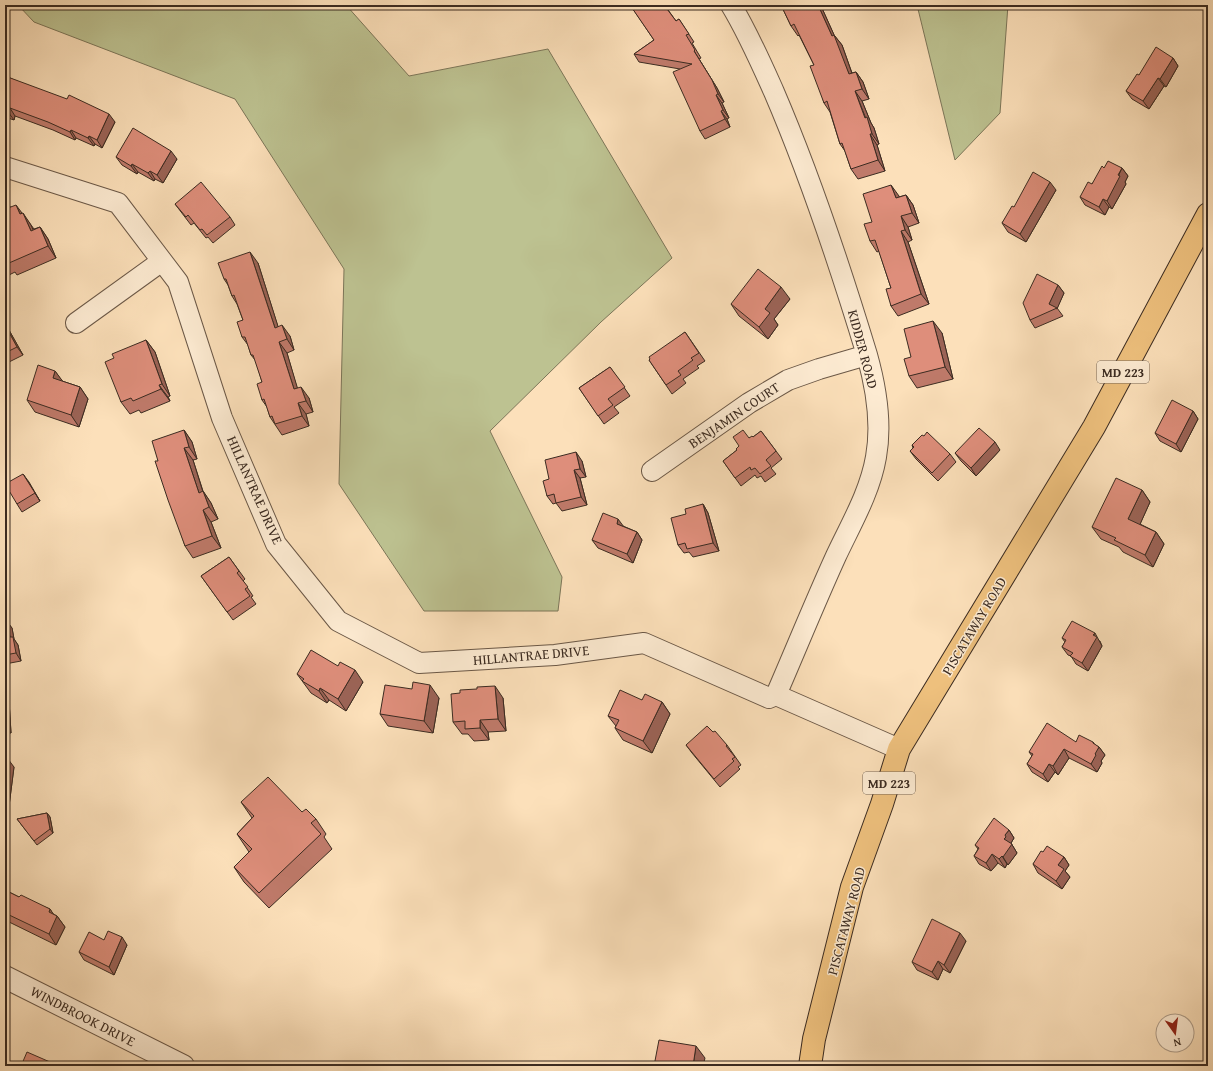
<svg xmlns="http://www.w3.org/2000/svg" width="1213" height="1071" viewBox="0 0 1213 1071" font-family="'Gentium Book Plus',serif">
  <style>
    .green { fill: #bdc291; stroke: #7c7659 }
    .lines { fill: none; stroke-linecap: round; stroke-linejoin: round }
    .minor-casing { stroke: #6b5847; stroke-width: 22 }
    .tertiary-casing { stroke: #6b5847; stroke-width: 24 }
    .primary-casing { stroke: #3b2b21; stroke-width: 24 }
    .minor { stroke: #fdebd2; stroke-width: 20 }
    .tertiary { stroke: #fdebd2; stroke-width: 22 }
    .primary { stroke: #eec07d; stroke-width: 22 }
    .wall { fill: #bf7a6a; stroke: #3b2b21 }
    .shaded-wall { fill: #9b6356; stroke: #3b2b21 }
    .building { fill: #de8e7b; stroke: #3b2b21 }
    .labels { text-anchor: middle; stroke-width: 3; stroke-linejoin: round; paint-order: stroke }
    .shield { fill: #fdebd2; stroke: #756556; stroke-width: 1 }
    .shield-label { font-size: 13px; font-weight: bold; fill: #3b2b21 }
    .street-label { font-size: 14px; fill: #3b2b21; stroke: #fdebd2 }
  </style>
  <rect width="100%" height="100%" fill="#fce0ba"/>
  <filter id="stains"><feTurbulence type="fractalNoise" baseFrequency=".005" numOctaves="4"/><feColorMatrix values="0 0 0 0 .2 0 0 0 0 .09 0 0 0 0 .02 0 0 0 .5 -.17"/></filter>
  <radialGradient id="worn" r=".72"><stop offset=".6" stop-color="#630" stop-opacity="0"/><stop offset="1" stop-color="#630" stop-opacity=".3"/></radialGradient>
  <path class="green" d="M18 5H346L409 76 548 49 672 258 601 322 490 431 562 577 558 611H424L339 484 344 269 235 99 34 22Z
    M917 5H1008L1000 113 955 160Z"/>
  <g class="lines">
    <g class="minor-casing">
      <path id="minor" d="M731 5C748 33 761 63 774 92 811 178 840 266 867 355 876 387 882 424 876 457 870 492 851 524 836 556 815 602 796 649 776 695
        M5 167 118 203 178 282 222 418 276 544 338 621 419 663 555 655 644 643 769 698 776 695 899 749
        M76 323 162 261
        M652 471 749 403 788 380 819 369 867 355"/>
    </g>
    <g class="tertiary-casing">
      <path id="tertiary" d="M5 977 183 1066"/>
    </g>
    <g class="primary-casing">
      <path id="primary" d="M810 1066 814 1039 852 887 882 804 899 749 1094 427 1208 214"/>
    </g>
    <use href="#minor" class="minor"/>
    <use href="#tertiary" class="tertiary"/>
    <use href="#primary" class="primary"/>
  </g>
  <path class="wall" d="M628 5H666L667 6 666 7 676 21 679 19 694 42 692 43 701 58 699 59 717 88 724 102 722 103 729 118 727 119 730 127 705 139 700 131 680 69 639 62 634 54 654 40 633 9H631Z
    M781 5H820L821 6 834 35 842 45 852 73 856 72 863 82 869 99 862 101 871 123 874 128 879 144 877 145 885 171 858 179 851 169 845 151 840 144 830 112 824 103 814 65 799 35 798 36 791 26Z
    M1173 58 1178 66 1166 87 1164 86 1149 109 1132 99 1126 91 1139 75Z
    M5 76 115 122 102 148 95 144 94 146 76 138 75 140 53 130 15 116 14 120 5 117Z
    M116 157 177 159 163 183 155 179 154 181 138 172 137 174 122 165Z
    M1104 168H1122L1128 176 1125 182 1126 184 1112 209 1109 207 1105 215 1085 205 1080 197 1092 184Z
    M1056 190 1026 242 1008 232 1002 223 1014 207Z
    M906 195 913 205 919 223 908 227 912 240 908 242 929 304 898 316 891 306V288L879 251 877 252 870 241 872 222 899 196V197Z
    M5 200 10 207 22 213 34 229 40 227 48 239 56 258 17 275 15 272 7 276 5 274Z
    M175 204 230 217 235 225 213 243 208 237 206 238 194 223 191 225Z
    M258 263 278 327 290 336 294 350 287 353 297 388 309 398 313 412 306 414 309 426 282 435 270 417 267 407 262 400V382L256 361 251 355 248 345 242 337 243 320 237 304 232 296 228 285 224 279Z
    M1058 285 1064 293 1057 308 1063 316 1035 328 1030 320Z
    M790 299 774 319 778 325 768 339 739 316 731 304Z
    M5 323 23 355 5 364Z
    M685 332 705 361 697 366 699 368 683 379 686 383 672 394 649 360Z
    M942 333 953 379 917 388 909 376Z
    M146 340 155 352 170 396 168 397 170 401 141 413 139 410 130 414 121 402 114 358Z
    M610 367 630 396 614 407 619 413 604 424 579 388Z
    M55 371 62 381 80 387 88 399 79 427 35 412 27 400Z
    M1193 411 1198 419 1181 452 1160 441 1155 433Z
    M184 430 192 442 197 459 193 460 203 491 211 503 218 519 211 522 221 548 193 558 185 546 158 461Z
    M761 431 782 459 771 468 776 474 765 482 761 476 757 478 755 475 741 486 723 461 737 450 749 438 753 437Z
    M912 445 950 454 956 462 938 481 916 459 910 451 913 448Z
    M1000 450 976 476 961 461 955 453Z
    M582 461 586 477 580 478 587 505 562 511 556 503 553 504 547 496 549 479Z
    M23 474 40 501 22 512 17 504Z
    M1142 490 1150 502 1140 524 1156 532 1164 544 1153 567 1123 552 1119 547 1101 539 1092 527Z
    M703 504 708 513 719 551 693 557 689 552 684 553 678 545 686 514Z
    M623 526 637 532 642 540 633 563 598 548 592 540Z
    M229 557 245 579 243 581 253 596 251 597 256 604 233 620 201 576Z
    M5 620 12 628 14 639 18 645 21 661 5 664Z
    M1062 638 1100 641 1102 646 1088 671 1076 664 1071 656 1068 655 1062 647 1065 642Z
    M297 674 363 682 346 711 329 700 327 703 311 693Z
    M5 695 9 701 11 733 5 734Z
    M439 698 433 733 388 726 380 714Z
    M503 698 506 731 488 732 489 740 474 741 468 734H462L453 722Z
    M642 700 662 702 670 714 652 753 623 740 615 728 616 726 608 716Z
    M713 732 727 745 741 765 738 767 740 769 720 787 692 753 686 745Z
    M1076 742 1095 745 1099 747 1105 755 1101 761 1102 763 1097 772 1069 758 1058 775 1055 772 1048 782 1032 772 1027 764 1032 756 1029 752Z
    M5 759 14 767 9 806 5 805Z
    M241 802 302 812 316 819 326 834 324 837 332 849 269 908 244 882 234 867 249 852 237 834 252 818Z
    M47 813 50 817 53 833 37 845 17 819Z
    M1009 830 1014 838 1011 843 1017 853 1008 865 1007 864 1005 868 998 863 991 871 979 864 974 856 978 849 975 845Z
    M1043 852 1064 857 1069 865 1065 871 1070 877 1062 889 1038 873 1033 864Z
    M5 890 19 897 50 909 53 914 57 916 65 927 56 945 5 920Z
    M104 940 127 945 114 975 84 960 79 952Z
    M966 941 950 973 943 969 938 980 917 970 912 962Z"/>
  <path class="shaded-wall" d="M818 5H820L821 6 835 37 834 35 842 45 856 85 849 74 832 36Z
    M694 51 717 88 724 102 718 94Z
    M1173 58 1178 66 1166 87 1160 79Z
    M856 72 863 82 869 99 862 89Z
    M1158 78 1164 86 1149 109 1143 101Z
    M855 91 862 101 871 123 874 128 879 144 872 134Z
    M716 95 722 103 729 118 723 110Z
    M10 108 15 116 14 120 8 112Z
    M721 111 727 119 730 127 725 119Z
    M109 114 115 122 102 148 97 140Z
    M71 130 76 138 75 140 70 132Z
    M870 134 877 145 885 171 878 160Z
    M89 136 95 144 94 146 88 138Z
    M171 151 177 159 163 183 157 175Z
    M132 164 138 172 137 174 131 166Z
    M1122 168 1128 176 1125 182 1126 184 1112 209 1107 201Z
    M150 171 155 179 154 181 148 173Z
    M1050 182 1056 190 1026 242 1020 234Z
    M891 185 899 196 903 209 896 198Z
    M906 195 913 205 919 223 912 213Z
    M1103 199 1109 207 1105 215 1099 207Z
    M5 200 13 211 8 208Z
    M16 205 25 217 20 214Z
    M23 213 31 225 39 243 31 231Z
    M901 216 908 227 912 240 905 230Z
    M40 227 48 239 56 258 48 246Z
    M901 231 908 242 929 304 921 294Z
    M250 252 258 263 282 339 275 328Z
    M1058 285 1064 293 1057 309 1049 304Z
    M781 287 790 299 774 319 778 325 768 339 759 327 765 309Z
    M933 321 942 333 953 379 945 367Z
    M5 323 23 355 17 347 5 325Z
    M282 325 290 336 294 350 287 339Z
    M146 340 155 352 170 396 162 384Z
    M279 342 287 353 301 400 294 389Z
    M55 371 64 383 53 378Z
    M159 385 168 397 170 401 161 389Z
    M80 387 88 399 79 427 71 415Z
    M301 387 309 398 313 412 306 401Z
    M298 403 306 414 309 426 302 416Z
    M1193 411 1198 419 1181 452 1176 444Z
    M184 430 192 442 197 459 189 447Z
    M995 442 1000 450 976 476 971 468Z
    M184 448 193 460 207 505 199 493Z
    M576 452 582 461 586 477 580 469Z
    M574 470 580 478 587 505 581 497Z
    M23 474 29 482 40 501 35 493Z
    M1142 490 1150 502 1137 531 1128 519Z
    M203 491 211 503 218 519 209 507Z
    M703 504 708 513 719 551 713 543Z
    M203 510 211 522 221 548 212 536Z
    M618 519 624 527 617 524Z
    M637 532 642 540 633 563 627 554Z
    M1156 532 1164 544 1153 567 1145 555Z
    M6 620 12 628 14 639 18 645 21 661 16 653 10 637Z
    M1095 633 1102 646 1088 671 1082 663Z
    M355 670 363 682 346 711 338 699Z
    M430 685 439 698 433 733 424 721Z
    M495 686 503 698 506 731 498 719Z
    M320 688 329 700 327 703 319 691Z
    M5 695 9 701 11 733 5 725Z
    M662 702 670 714 652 753 643 741Z
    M480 720 488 732 489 740 480 728Z
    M1093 742 1098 749 1099 747 1105 755 1101 761 1102 763 1097 772 1091 764 1095 754 1093 743Z
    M1064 749 1069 758 1058 775 1053 766Z
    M8 759 14 767 9 806 5 799V788Z
    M1049 764 1055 772 1048 782 1043 774Z
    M47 813 50 817 53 833 50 829Z
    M1009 830 1014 838 1011 843 1017 853 1008 865 1003 857 1005 835Z
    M992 854 998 863 991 871 986 863Z
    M1002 856 1007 864 1005 868 999 859Z
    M1064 857 1069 865 1065 871 1070 877 1062 889 1056 881 1058 865Z
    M50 909 56 918 57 916 65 927 56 945 49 934V912Z
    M960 933 966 941 950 973 944 965Z
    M122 937 127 945 114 975 109 967Z
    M938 961 943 969 938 980 932 972Z
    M696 1046 705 1058 703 1066H693Z
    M50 1062 53 1066H48Z"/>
  <path class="building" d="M630 5H664L676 21 679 19 689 34 686 35 695 50 694 51 712 80 718 94 716 95 723 110 721 111 725 119 700 131 673 72 692 64 634 54 654 40Z
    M781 5H818L832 36 834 35 849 74 856 72 862 89 855 91 865 118 867 117 872 134H870L878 160 851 169 842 143 840 144 827 101 824 103 810 66 814 65 794 24 791 26Z
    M1156 47 1173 58 1160 79 1158 78 1143 101 1126 91 1137 74 1139 75Z
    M5 76 67 99 69 95 109 114 97 140 89 136 88 138 71 130 70 132 48 122 10 108 8 112 5 111Z
    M133 128 171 151 157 175 150 171 148 173 132 164 131 166 116 157Z
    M1108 161 1122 168 1118 175 1120 176 1107 201 1103 199 1099 207 1080 197 1088 182 1092 184 1102 166 1104 168Z
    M1033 172 1050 182 1020 234 1002 223 1012 206 1014 207Z
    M201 182 230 217 207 235 202 229 200 230 188 215 186 217 175 204Z
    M891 185 896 198 906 195 912 213 901 216 905 230 901 231 921 294 891 306 886 289 891 288 875 240 870 241 864 224 872 222 863 194Z
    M5 200 8 208 16 205 20 214 23 213 31 231 40 227 48 246 9 263 8 260 5 261Z
    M250 252 275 328 282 325 287 339 279 342 294 389 301 387 306 401 298 403 302 416 275 424 272 416 270 417 264 399 262 400 257 384 262 382 253 355H251L245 337H242L237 322 243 320 234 295 232 296 226 279H224L218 263Z
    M758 269 781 287 765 309 770 313 759 327 731 304Z
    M1037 274 1058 285 1049 304 1057 308 1030 320 1023 303Z
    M933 321 945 367 909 376 904 359 911 357 904 329Z
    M5 325 17 347 5 353Z
    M685 332 699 353 691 358 693 360 678 371 681 375 666 385 649 360 650 359 649 357Z
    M146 340 162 384 159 385 161 389 133 401 131 398 121 402 105 362 114 358 112 354Z
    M38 365 55 371 53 378 80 387 71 415 27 400Z
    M610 367 625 387 608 399 613 405 598 416 579 388Z
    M1172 400 1193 411 1176 444 1155 433Z
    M979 428 995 442 971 468 955 453Z
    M184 430 189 447 184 448 199 493 203 491 209 507 203 510 212 536 185 546 168 500 155 461H158L152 441Z
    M743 430 749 438 752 436 753 437 761 431 776 451 766 460 771 466 760 474 755 468 751 470 750 467 735 478 723 461 737 450 736 449 739 446 733 437Z
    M927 432 950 454 932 473 910 451 914 447 912 445 922 435 924 436Z
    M576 452 580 469 574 470 581 497 556 503 554 494 547 496 543 481 549 479 545 460Z
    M23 474 35 493 17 504 5 484Z
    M1116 478 1142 490 1128 519 1156 532 1145 555 1114 540 1116 538 1092 527Z
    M703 504 713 543 687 549 685 543 678 545 671 518 686 514 685 509Z
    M603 513 618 519 617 524 637 532 627 554 592 540Z
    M229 557 239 571 237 573 248 587 245 589 250 596 227 612 201 576Z
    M5 620H6L10 637H13L16 653 5 655Z
    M1072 621 1095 633 1093 635 1097 637 1082 663 1070 656 1073 653 1062 647 1066 640 1062 638Z
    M311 650 338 666 340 662 355 670 338 699 320 688 319 691 302 681 304 679 297 674Z
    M413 682 430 685 424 721 380 714 385 685 412 689Z
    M495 686 498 719 480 720V728L465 729V721L453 722 451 694 460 693V690L477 689V687Z
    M620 690 642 700 645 694 662 702 643 741 615 728 619 720 608 716Z
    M1047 723 1076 742 1079 735 1093 742V743L1099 747 1095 754 1096 755 1091 764 1064 749 1053 766 1049 764 1043 774 1027 764 1033 754 1029 752Z
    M707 726 713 732 715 731 727 745 726 746 735 757 732 759 734 761 714 779 686 745Z
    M5 759H8L5 788Z
    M268 777 302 812 306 809 316 819 311 823 321 834 259 893 234 867 252 849 237 834 254 816 241 802Z
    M47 813 50 829 34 841 17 819Z
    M994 818 1009 830 1005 835 1006 837 1004 839 1012 844 1003 857 1002 856 999 859 992 854 986 863 974 856 979 848 975 845Z
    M1047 846 1064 857 1058 865 1064 869 1056 881 1033 864 1041 851 1043 852Z
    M5 890 19 897 21 895 50 909 49 912 57 916 49 934 5 913Z
    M932 919 960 933 944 965 938 961 932 972 912 962Z
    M108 931 122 937 109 967 79 952 89 932 104 940Z
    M659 1040 696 1046 693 1066H654Z
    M27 1052 50 1062 48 1066H21Z"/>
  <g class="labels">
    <g class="shield">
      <rect x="1097" y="361" width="52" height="22" rx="3"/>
      <rect x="863" y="772" width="52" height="22" rx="3"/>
    </g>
    <g class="shield-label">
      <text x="1123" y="377">MD 223</text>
      <text x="889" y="788">MD 223</text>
    </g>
    <g class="street-label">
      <text transform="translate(863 349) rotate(75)" y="5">KIDDER ROAD</text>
      <text transform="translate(734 415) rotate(-34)" y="5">BENJAMIN COURT</text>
      <text transform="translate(255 490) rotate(66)" y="5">HILLANTRAE DRIVE</text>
      <text transform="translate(974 626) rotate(-59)" y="5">PISCATAWAY ROAD</text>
      <text transform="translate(531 655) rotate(-5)" y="5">HILLANTRAE DRIVE</text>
      <text transform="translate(846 921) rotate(-75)" y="5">PISCATAWAY ROAD</text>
      <text transform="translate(83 1016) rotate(27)" y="5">WINDBROOK DRIVE</text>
    </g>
  </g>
  <rect width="1213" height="1071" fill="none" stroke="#fce0ba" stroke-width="20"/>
  <rect x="6" y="6" width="1201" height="1059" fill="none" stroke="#3b2b21" stroke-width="2"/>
  <rect x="10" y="10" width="1193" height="1051" fill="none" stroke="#3b2b21"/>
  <g transform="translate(1175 1033) rotate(166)"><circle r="19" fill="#fdebd2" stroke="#af9e8b"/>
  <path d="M0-3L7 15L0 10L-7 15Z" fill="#8f2418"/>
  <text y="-6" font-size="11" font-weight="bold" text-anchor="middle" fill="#3b2b21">N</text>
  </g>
  <rect width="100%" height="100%" filter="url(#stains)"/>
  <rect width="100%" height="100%" fill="url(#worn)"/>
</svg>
